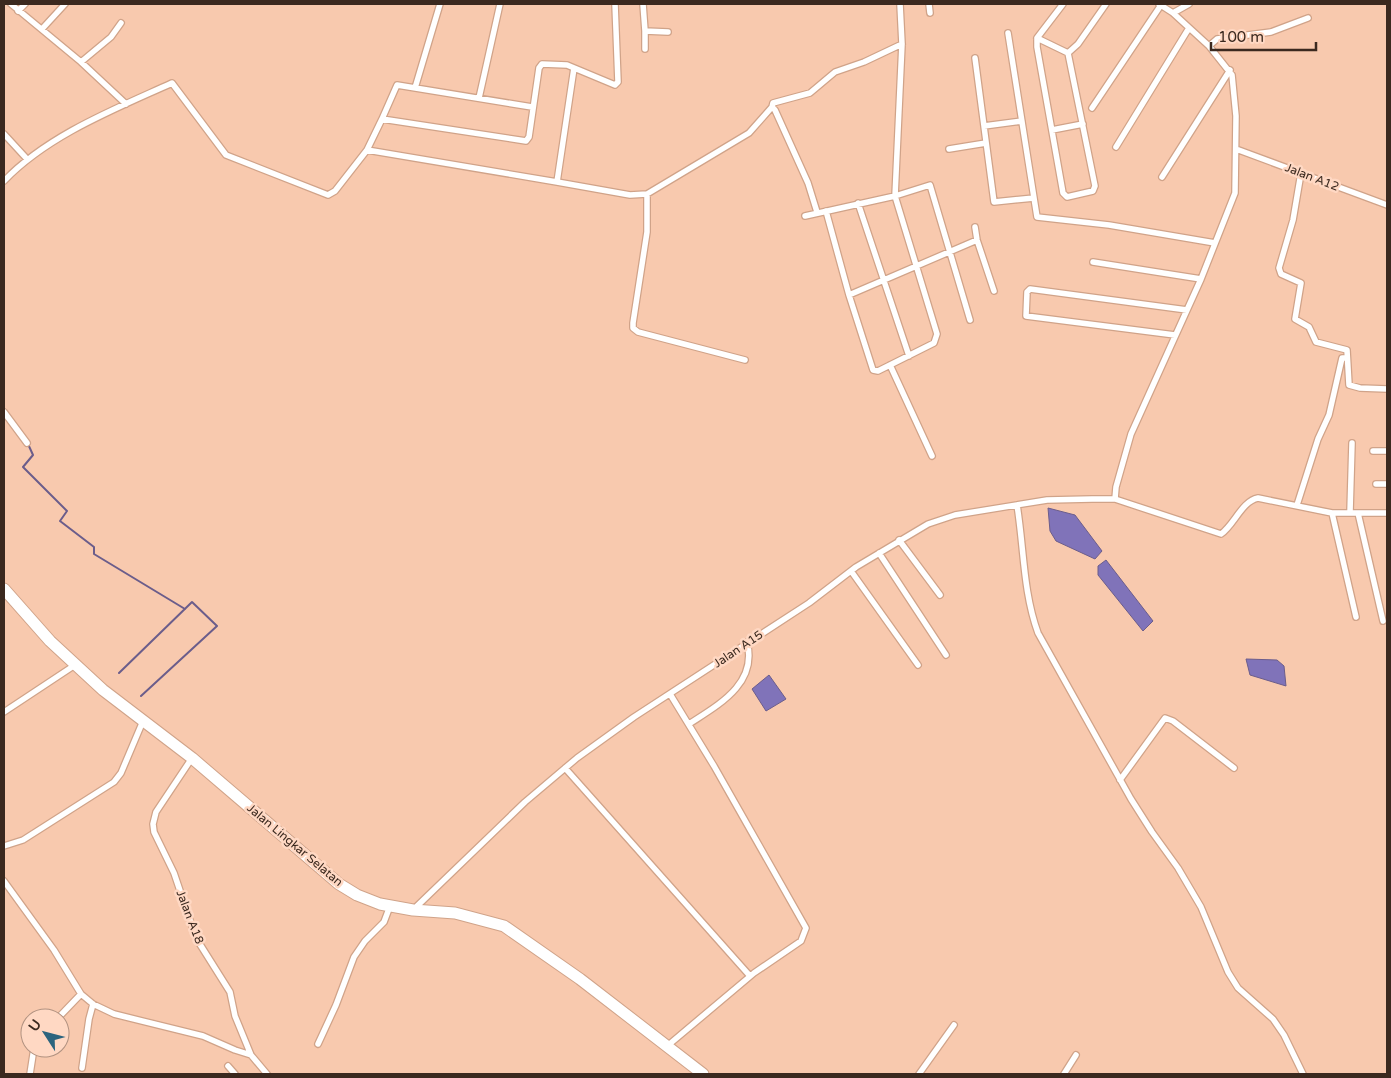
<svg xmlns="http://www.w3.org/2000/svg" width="1391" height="1078" viewBox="0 0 1391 1078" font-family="'Varela Round',sans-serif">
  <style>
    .water { fill: #8073b9; stroke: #6b5d8b }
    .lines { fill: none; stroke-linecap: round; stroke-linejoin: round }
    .stream { stroke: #6b5d8b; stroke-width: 2 }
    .street-casing { stroke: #d0a389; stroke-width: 8 }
    .highway-casing { stroke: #d0a389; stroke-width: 13 }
    .street { stroke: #fff; stroke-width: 5.5 }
    .highway { stroke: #fff; stroke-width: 11 }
    .labels { text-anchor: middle; stroke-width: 5; stroke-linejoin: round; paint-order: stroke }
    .street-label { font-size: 12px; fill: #3b291f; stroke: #ffd8c3 }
  </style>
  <rect width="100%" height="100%" fill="#f8c9ae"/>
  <path class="water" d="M1048 508 1075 515 1102 551 1095 559 1056 541 1050 531Z
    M1106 560 1153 621 1143 631 1098 575V566Z
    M1246 659 1277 660 1284 666 1286 686 1250 675Z
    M769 675 786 699 766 711 752 689Z"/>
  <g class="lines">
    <path class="stream" d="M28 444 33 455 23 467 67 511 60 521 94 547V554L185 609
      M119 673 192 602 217 626 141 696"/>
    <g class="street-casing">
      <path id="street" d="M11 4 81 62 126 104
        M643 4 645 31 668 32
        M929 4 930 13
        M1063 4 1037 38V47L1063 193 1067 197 1093 191 1095 186 1068 53 1078 44 1106 4
        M18 11 25 4
        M1173 13 1189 4
        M42 29 65 4
        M1008 33 1037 217 1109 225 1215 243
        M1037 38 1068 53
        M1209 46 1217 39 1271 32 1308 18
        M645 49V31
        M975 58 994 202 1034 198
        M81 62 111 37 121 23
        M415 88 440 4
        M479 98 500 4
        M1092 108 1161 5
        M382 119 397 85 532 107
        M984 126 1022 121
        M1052 130 1083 124
        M4 134 27 159
        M1116 147 1189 28
        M949 149 986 143
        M1236 149 1387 205
        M367 150 557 182 574 68
        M1301 173 1293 220 1279 268 1281 274 1301 283 1295 319 1309 327 1316 342 1347 350 1349 385 1360 388 1387 389
        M1162 177 1230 70
        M4 181C48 135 115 109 172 83L226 155 328 195 335 191 367 150 382 119 526 141 529 137 539 68 542 64 567 65 615 85 618 82 615 4
        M557 182 630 195 647 194 749 133 772 107
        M647 194V232L633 323V328L638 332 745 360
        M858 203 909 356
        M826 211 849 295 873 370 878 371 934 343 937 334 895 196 902 44 900 4
        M817 212 808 183 775 110 772 107 773 103 810 93 835 72 864 62 902 44
        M805 216 895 196 930 185 970 320
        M975 227 977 240 994 291
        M1093 262 1201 279
        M849 295 977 240
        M1175 335 1026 316 1027 292 1030 289 1187 310
        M890 365 932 456
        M4 412 27 443
        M1373 451H1387
        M1376 484H1387
        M1115 499 1116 487 1131 434 1201 279 1235 193 1236 116 1232 75 1209 46 1173 13 1159 4
        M1017 505C1024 548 1023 592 1038 633L1131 799 1152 832 1178 868 1201 907 1228 972 1238 988 1273 1019 1284 1035 1303 1074
        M1297 505 1318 439 1329 415 1342 358H1346
        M1350 512 1352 443
        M1332 513 1356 617
        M1358 513 1383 621
        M899 540 940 595
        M879 553 946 655
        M851 571 918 665
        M4 712 75 665
        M689 724C718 705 758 684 747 642
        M192 758 156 812 153 824 154 832 174 873 196 938 230 992 235 1016 251 1055 267 1074
        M565 768 750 976
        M1120 780 1165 718 1173 721 1234 768
        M4 846 23 840 114 782 121 773 143 721
        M4 881 54 950 81 994 93 1004 114 1014 203 1036 235 1050 251 1055
        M414 909 525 802 577 758 634 717 809 603 856 567 928 524 955 515 1047 500 1092 499H1115L1221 534C1234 525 1242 501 1258 498L1332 513H1387
        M58 1018 81 994
        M318 1044 336 1005 354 957 365 941 384 922 390 906
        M666 1047 754 973 801 941 806 928 714 766 670 694
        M228 1066 235 1074
        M82 1068 89 1019 93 1004
        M30 1074 34 1048
        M919 1074 954 1025
        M1064 1074 1076 1055"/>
    </g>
    <g class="highway-casing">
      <path id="highway" d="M4 589 50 641 103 690 192 758 339 884 357 895 380 904 413 910 455 913 504 926 580 979 703 1074"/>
    </g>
    <use href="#street" class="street"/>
    <use href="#highway" class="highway"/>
  </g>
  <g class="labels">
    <g class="street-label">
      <text transform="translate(1312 177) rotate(21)" y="4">Jalan A12</text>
      <text transform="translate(738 649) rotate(-34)" y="4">Jalan A15</text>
      <text transform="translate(295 845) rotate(40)" y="4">Jalan Lingkar Selatan</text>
      <text transform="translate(190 917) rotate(69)" y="4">Jalan A18</text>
    </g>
  </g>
  <rect width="1391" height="1078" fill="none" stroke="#3b291f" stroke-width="10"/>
  <g transform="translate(45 1033) rotate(306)"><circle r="24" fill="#ffd8c3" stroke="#b19281"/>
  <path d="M0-4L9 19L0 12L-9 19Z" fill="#2c647e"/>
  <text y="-8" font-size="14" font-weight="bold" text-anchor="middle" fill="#3b291f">U</text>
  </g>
  <path d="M1211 42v8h105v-8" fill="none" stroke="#3b291f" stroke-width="2.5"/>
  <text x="1218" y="42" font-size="15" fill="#3b291f" stroke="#ffd8c3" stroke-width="4" paint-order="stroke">100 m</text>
</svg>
